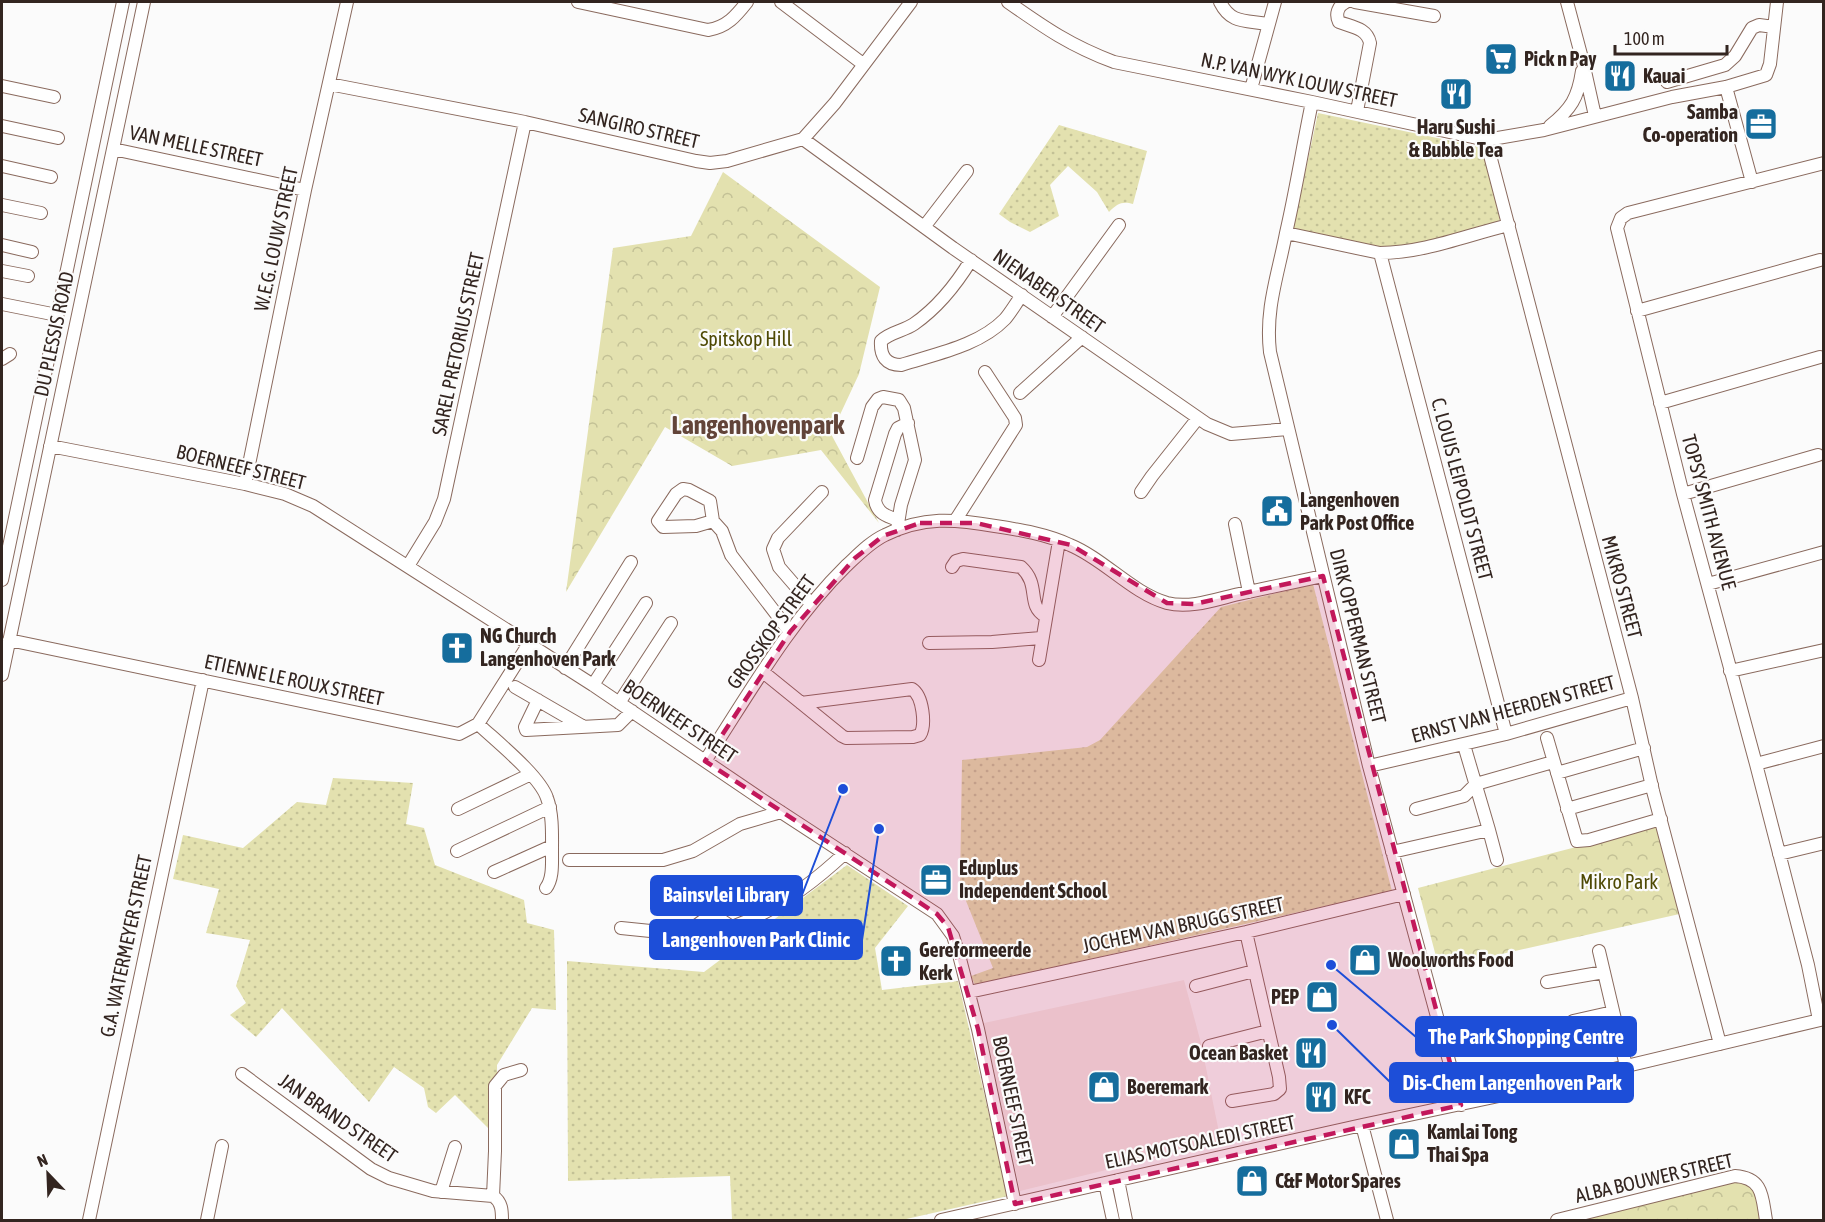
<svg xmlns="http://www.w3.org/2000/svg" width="1825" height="1222" viewBox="0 0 1825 1222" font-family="'Asap Condensed',sans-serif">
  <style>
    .built { fill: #f5ece8 }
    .grass { fill: url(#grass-dots) }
    .park { fill: url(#park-crowns) }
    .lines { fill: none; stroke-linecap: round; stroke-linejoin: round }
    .minor-casing { stroke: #8a6a5e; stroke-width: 14 }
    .minor { stroke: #fff; stroke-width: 12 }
    .marked { fill: #c2185b; fill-opacity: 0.2; stroke: #c2185b; stroke-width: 4.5; stroke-dasharray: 12 8; stroke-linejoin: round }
    .labels { text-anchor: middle; stroke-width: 4.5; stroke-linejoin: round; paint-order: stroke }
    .poi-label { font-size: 20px; font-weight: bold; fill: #332520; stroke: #fbfbfb; text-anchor: start }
    .street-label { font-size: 20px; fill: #332520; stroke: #fbfbfb }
    .park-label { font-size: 20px; fill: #4e4904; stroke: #fbfbfb }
    .district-label { font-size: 26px; font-weight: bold; fill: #624439; stroke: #fbfbfb }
    .leader { fill: none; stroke: #1d4ed8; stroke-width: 2 }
    .callout-dot { fill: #1d4ed8; stroke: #fbfbfb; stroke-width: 2 }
    .callout { fill: #1d4ed8; stroke: #1d4ed8; stroke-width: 2 }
    .callout-label { font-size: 21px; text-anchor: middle; font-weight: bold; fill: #fff }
  </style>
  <defs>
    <pattern id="grass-dots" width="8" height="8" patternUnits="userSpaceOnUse" patternTransform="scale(1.5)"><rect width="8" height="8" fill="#e3e1af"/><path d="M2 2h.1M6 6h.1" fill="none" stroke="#c3c196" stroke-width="1.8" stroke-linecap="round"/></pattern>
    <pattern id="park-crowns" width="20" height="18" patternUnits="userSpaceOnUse" patternTransform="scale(1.5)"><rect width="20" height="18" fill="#e3e1af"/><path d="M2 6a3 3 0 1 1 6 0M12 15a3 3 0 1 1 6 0" fill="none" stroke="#c3c196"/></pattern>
  </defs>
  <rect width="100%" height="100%" fill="#fbfbfb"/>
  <path class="built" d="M1184 980 1201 1043 1221 1142 1020 1191 984 1023Z"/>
  <path class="grass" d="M1318 113 1485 148 1500 219 1497 223 1414 245 1383 248 1293 229Z
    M1059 125 1147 151 1133 204C1122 201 1117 204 1109 212L1097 192 1068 166 1050 185 1059 216 1030 232 1010 222 999 214Z
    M1313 584 1392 891 975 985 971 976 993 968 960 886 962 760 1087 747 1100 740 1221 607Z
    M333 778 413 783 406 824 424 828 435 865 524 900 527 923 554 930 556 1010 532 1008 497 1065 498 1138 455 1095 436 1113 428 1107 424 1088 394 1067 369 1102 282 1008 256 1037 230 1015 246 1003 236 986 250 940 206 933 219 889 173 879 183 835 243 848 297 802 326 805Z
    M847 865 908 906 875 948 882 990 958 981 1008 1196 902 1220H732L730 1176 568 1181 567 961 704 972Z"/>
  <path class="park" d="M723 172 880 287 859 374 831 434 879 523 821 450 732 466 665 427 566 592 613 248 691 236Z
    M1661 825 1684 913 1439 968 1418 888Z
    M1740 1179 1750 1182 1767 1220H1563Z"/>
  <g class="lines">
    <g class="minor-casing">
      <path id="minor" d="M578 2 708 30C727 27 736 16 747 2
        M781 2 863 64
        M1008 2C1045 28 1071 46 1114 62L1312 102 1486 140 1544 130 1672 97 1726 87 1766 75 1770 64 1777 2
        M1220 2C1231 24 1245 20 1268 24
        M1346 2C1338 6 1335 14 1339 22 1352 27 1367 28 1370 43L1357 111
        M1355 2 1434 16
        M1567 2 1583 62 1595 116
        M1667 82 1725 65 1735 56 1752 28 1759 25 1774 27
        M329 84 525 122 696 161 710 163 727 161 803 139 835 103 911 2
        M2 86 54 97
        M1726 87 1752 182
        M1251 89 1275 2
        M1312 102C1303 145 1296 190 1286 233 1278 275 1265 309 1270 352L1369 766 1461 1105
        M2 126 58 138
        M1550 126C1571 109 1578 98 1582 71
        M803 139 953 248 1207 424 1231 434 1288 429
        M1486 140 1632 698 1653 791 1720 1044
        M113 149 305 190
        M2 166 51 177
        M2 205 41 213
        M924 227 967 171
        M1286 233 1380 253C1424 253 1467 235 1509 225
        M2 245 32 252
        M1380 253 1506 734
        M971 260C957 283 937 308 914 324 904 331 890 332 881 341 880 356 886 365 901 365 935 354 979 346 1005 319 1011 312 1016 303 1022 295
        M2 271 28 276
        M2 304 57 315
        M1637 311 1820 260
        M1052 317 1119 225
        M2 359 10 354
        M1020 393 1082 337
        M1660 403 1820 357
        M50 446 245 484 285 494 313 506 593 685 761 799 937 914 953 936 959 955 978 1029 1015 1204
        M857 458 872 407 878 399 883 397 899 400 904 408 915 460 901 505 897 530
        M245 484 305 190 347 2
        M1141 492 1152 476 1198 418
        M1683 494 1818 455
        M898 520C886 516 877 513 875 500L895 434 898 428 908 423
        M713 521 696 526 663 527 658 521 676 494 683 489 689 490 710 501 713 521 722 531 731 555 790 632
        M955 521 1016 425 1015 418 985 372
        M1235 524 1249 592
        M408 566 435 522 444 499 525 122
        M952 567 956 561 963 559 1021 567C1041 585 1026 605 1045 616
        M2 580 123 2
        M1708 584 1824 552
        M811 604 779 567 773 549 778 538 822 492
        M9 640 459 734 478 724 528 645
        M929 643 992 642 1041 638
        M1039 660 1059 541
        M565 668 631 562
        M1730 671 1824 650
        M763 672 842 736 846 738 913 737 920 735C926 725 923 696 912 689L801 703
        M2 675 144 2
        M593 685 646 603
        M515 687 584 727
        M538 700 525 727 526 730 618 725 632 711
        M619 703 671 623
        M478 724C496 741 540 776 547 798 553 814 552 836 552 853 552 864 553 879 546 888
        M1547 738 1577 841 1589 840 1661 819
        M1464 745 1489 830
        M705 761C749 694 789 622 846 566 858 555 870 542 885 535 923 516 955 519 995 526 1021 530 1046 534 1070 545 1104 559 1132 593 1167 603 1190 609 1217 599 1239 594 1267 588 1295 582 1323 576
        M1756 764 1824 746
        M1369 766 1506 734 1632 698
        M1557 773 1644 748
        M458 809 531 774
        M1416 809 1464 796 1476 784 1553 762
        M1567 809 1652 785
        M457 851 550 807
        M1392 852 1489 830 1497 860
        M1779 854 1824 843
        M569 860H663L693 851 740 824 781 812
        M494 872 552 846
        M621 928 680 934 693 928 712 914 732 927C774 912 813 883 845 853
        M1599 951 1626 1066
        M1547 982 1604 972
        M1196 986 1254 971
        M969 992 1246 932 1404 894
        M1819 1020 1808 965 1756 764 1683 494 1617 228 1621 218 1628 213 1824 163
        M1573 1021 1613 1012
        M1209 1046 1268 1031
        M242 1074 371 1169 389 1178 433 1191 493 1196C502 1202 502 1211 502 1220
        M1232 1101 1274 1094 1280 1089 1279 1077 1246 932
        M1362 1125 1387 1220
        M1118 1180 1126 1220
        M1105 1183 1113 1220
        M441 1192 455 1147
        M493 1196 495 1151V1086L504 1075 521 1070
        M89 1220 203 680
        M207 1220 222 1146
        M941 1220 1362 1125 1513 1093 1824 1019
        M1557 1220 1735 1176C1764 1178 1762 1198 1766 1220"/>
    </g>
    <use href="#minor" class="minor"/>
  </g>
  <path class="marked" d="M920 523H976L1071 545 1167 603 1194 604 1323 576 1461 1105 1015 1204 978 1029 948 927 937 914 705 761 790 632 855 558 883 536Z"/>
  <defs>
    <g id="supermarket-square" transform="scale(1.725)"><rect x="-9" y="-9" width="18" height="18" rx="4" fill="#156d9d" stroke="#fbfbfb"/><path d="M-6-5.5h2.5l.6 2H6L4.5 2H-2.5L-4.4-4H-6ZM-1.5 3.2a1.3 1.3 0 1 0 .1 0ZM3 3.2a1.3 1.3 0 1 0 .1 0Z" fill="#fff"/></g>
    <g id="restaurant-square" transform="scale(1.725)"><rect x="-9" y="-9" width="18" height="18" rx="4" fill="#156d9d" stroke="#fbfbfb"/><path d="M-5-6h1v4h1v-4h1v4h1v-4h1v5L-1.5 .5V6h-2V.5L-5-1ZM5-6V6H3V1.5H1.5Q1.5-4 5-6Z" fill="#fff"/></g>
    <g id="office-square" transform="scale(1.725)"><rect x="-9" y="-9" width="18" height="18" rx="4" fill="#156d9d" stroke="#fbfbfb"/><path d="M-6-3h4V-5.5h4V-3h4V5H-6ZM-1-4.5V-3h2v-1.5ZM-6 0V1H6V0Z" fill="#fff"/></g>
    <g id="civic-square" transform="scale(1.725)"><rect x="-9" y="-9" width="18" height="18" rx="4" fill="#156d9d" stroke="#fbfbfb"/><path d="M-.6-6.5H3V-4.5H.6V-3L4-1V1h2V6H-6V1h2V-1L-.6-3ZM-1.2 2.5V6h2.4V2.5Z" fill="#fff"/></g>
    <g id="church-square" transform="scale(1.725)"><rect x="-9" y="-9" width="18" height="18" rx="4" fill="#156d9d" stroke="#fbfbfb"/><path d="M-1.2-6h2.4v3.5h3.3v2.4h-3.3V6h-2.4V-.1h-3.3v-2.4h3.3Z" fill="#fff"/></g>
    <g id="shop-square" transform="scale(1.725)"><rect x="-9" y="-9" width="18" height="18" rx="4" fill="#156d9d" stroke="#fbfbfb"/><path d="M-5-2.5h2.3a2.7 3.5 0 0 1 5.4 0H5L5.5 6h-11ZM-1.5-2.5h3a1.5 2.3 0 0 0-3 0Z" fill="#fff"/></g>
  </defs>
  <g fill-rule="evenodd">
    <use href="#supermarket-square" x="1501" y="59"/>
    <use href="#restaurant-square" x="1620" y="76"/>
    <use href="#restaurant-square" x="1456" y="94"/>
    <use href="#office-square" x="1761" y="124"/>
    <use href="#civic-square" x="1277" y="511"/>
    <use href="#church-square" x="457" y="648"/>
    <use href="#office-square" x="936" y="880"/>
    <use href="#shop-square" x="1365" y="960"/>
    <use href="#church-square" x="896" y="961"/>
    <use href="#shop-square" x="1322" y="997"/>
    <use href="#restaurant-square" x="1311" y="1053"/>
    <use href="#shop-square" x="1104" y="1087"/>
    <use href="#restaurant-square" x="1321" y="1097"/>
    <use href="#shop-square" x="1404" y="1144"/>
    <use href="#shop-square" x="1252" y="1181"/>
  </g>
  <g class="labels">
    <g class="poi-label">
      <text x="1524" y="66">Pick n Pay</text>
      <text x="1643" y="83">Kauai</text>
      <text x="1738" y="119" text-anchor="end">Samba<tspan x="1738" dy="23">Co-operation</tspan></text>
      <text x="1456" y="134" text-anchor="middle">Haru Sushi<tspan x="1456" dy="23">&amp; Bubble Tea</tspan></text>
      <text x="1300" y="507">Langenhoven<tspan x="1300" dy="23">Park Post Office</tspan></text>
      <text x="480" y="643">NG Church<tspan x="480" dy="23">Langenhoven Park</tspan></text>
      <text x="959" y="875">Eduplus<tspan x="959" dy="23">Independent School</tspan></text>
      <text x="919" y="957">Gereformeerde<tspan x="919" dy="23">Kerk</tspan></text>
      <text x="1388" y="967">Woolworths Food</text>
      <text x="1299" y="1004" text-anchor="end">PEP</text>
      <text x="1288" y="1060" text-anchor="end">Ocean Basket</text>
      <text x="1127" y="1094">Boeremark</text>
      <text x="1344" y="1104">KFC</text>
      <text x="1427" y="1139">Kamlai Tong<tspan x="1427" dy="23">Thai Spa</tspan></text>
      <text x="1275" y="1188">C&amp;F Motor Spares</text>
    </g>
    <g class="street-label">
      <text transform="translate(1299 80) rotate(12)" y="7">N.P. VAN WYK LOUW STREET</text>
      <text transform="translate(639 128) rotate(13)" y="7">SANGIRO STREET</text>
      <text transform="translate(196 146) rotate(12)" y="7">VAN MELLE STREET</text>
      <text transform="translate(276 239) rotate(-78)" y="7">W.E.G. LOUW STREET</text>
      <text transform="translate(1049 291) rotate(35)" y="7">NIENABER STREET</text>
      <text transform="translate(54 334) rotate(-78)" y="7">DU PLESSIS ROAD</text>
      <text transform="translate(458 344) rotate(-78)" y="7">SAREL PRETORIUS STREET</text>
      <text transform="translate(241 467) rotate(14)" y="7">BOERNEEF STREET</text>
      <text transform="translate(1462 489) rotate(75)" y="7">C. LOUIS LEIPOLDT STREET</text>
      <text transform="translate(1709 512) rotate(75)" y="7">TOPSY SMITH AVENUE</text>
      <text transform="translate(1622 587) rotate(75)" y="7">MIKRO STREET</text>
      <text transform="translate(771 632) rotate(-54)" y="7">GROSSKOP STREET</text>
      <text transform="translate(1358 636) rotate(76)" y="7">DIRK OPPERMAN STREET</text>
      <text transform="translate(294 680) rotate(12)" y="7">ETIENNE LE ROUX STREET</text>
      <text transform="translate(1513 709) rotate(-15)" y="7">ERNST VAN HEERDEN STREET</text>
      <text transform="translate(680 721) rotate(34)" y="7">BOERNEEF STREET</text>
      <text transform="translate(1183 925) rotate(-12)" y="7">JOCHEM VAN BRUGG STREET</text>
      <text transform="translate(126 946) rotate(-78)" y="7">G.A. WATERMEYER STREET</text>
      <text transform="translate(1013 1101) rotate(78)" y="7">BOERNEEF STREET</text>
      <text transform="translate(338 1118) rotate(35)" y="7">JAN BRAND STREET</text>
      <text transform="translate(1200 1142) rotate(-12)" y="7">ELIAS MOTSOALEDI STREET</text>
      <text transform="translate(1654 1178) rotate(-13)" y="7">ALBA BOUWER STREET</text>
    </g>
    <g class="park-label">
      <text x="746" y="346">Spitskop Hill</text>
      <text x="1619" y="889">Mikro Park</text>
    </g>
    <g class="district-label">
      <text x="758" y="434">Langenhovenpark</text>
    </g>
  </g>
  <path class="leader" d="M843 789L802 895M879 829L862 940M1331 965L1416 1037M1332 1025L1390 1082"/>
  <g class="callout-dot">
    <circle cx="843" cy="789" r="6"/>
    <circle cx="879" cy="829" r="6"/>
    <circle cx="1331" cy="965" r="6"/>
    <circle cx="1332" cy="1025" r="6"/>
  </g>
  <g class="callout">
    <rect x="651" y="876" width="151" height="39" rx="6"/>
    <rect x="650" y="920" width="212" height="39" rx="6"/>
    <rect x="1416" y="1017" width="220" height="39" rx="6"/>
    <rect x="1390" y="1063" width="243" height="39" rx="6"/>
  </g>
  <g class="callout-label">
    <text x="726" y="902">Bainsvlei Library</text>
    <text x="756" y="947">Langenhoven Park Clinic</text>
    <text x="1526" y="1044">The Park Shopping Centre</text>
    <text x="1512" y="1090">Dis-Chem Langenhoven Park</text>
  </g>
  <rect width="1825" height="1222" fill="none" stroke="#332520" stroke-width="6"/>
  <g transform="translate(48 1174) rotate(337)" stroke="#fbfbfb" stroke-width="4.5" paint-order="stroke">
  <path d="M0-4.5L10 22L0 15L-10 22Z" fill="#332520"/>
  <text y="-9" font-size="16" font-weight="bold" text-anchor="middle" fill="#332520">N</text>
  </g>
  <path d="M1615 45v9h112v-9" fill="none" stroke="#332520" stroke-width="3"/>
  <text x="1624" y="45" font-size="18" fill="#332520" stroke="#fbfbfb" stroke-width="4.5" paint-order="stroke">100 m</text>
</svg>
